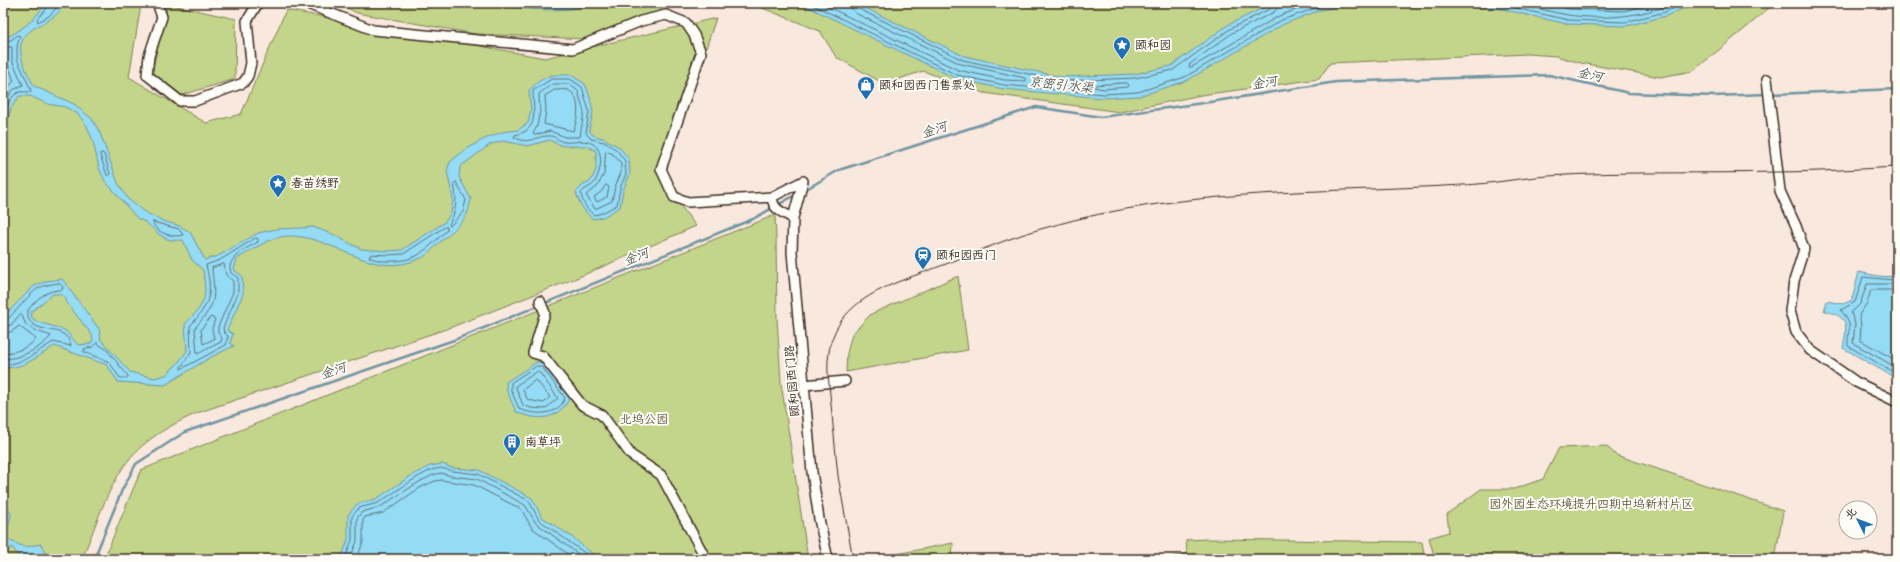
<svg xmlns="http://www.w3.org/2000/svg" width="1900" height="562" viewBox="0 0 1900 562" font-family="Dekko,'LXGW WenKai TC',sans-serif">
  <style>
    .green { fill: #c2d58a; stroke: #7e8054 }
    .water { fill: #94dbf6; stroke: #7094a0; fill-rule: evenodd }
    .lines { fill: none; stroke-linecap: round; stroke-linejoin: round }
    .shore { stroke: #5f7174; stroke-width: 1 }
    .stream { stroke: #7094a0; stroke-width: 2.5 }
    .minor-casing { stroke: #3b2a1e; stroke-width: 12 }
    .minor { stroke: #fdfcf7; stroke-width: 9 }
    .tram { stroke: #3b2a1e; stroke-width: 1 }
    .labels { text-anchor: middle; stroke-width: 4; stroke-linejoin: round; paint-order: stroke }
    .poi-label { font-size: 12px; fill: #3b2a1e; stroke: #fdfcf7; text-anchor: start }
    .street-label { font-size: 12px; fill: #3b2a1e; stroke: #fdfcf7 }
    .park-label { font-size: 12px; fill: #5d5539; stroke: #fdfcf7 }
    .water-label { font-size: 13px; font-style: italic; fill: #515654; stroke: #fdfcf7 }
  </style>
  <rect width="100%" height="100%" fill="#f9e8de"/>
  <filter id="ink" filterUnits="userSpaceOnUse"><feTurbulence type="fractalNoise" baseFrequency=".025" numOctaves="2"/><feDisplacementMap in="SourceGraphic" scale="8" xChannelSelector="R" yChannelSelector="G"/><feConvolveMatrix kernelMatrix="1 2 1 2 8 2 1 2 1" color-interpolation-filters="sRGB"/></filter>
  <g filter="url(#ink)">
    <path class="green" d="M3 3H139L141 5 129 77 206 123 241 114 286 10 545 58 716 18 662 181 696 226 579 277 449 328 197 413C178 422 159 431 142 446 112 471 97 523 82 559H3Z
      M337 3H683L586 39 476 34 357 13Z
      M750 3H1772L1769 8 1747 27 1693 71 1660 77 1581 63 1556 56 1528 54 1330 63 1319 79 1201 95 1120 112 984 93 923 71 890 82H881L836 57 820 31Z
      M168 4 236 19 235 79 182 95 152 72Z
      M775 215 776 237 777 318 781 383 808 559H104L141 470Z
      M958 276 968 350 846 372 847 353 852 334 871 314Z
      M1606 446 1616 455 1783 511 1775 559H1435L1429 538 1449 532 1447 514 1481 489H1514L1543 479 1559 448Z
      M1208 539 1422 542 1425 559H1162L1187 554 1186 540Z
      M953 543 952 559H871Z"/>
    <path class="water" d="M45 3H65C54 23 40 21 27 34 12 47 27 73 34 86L74 104 92 119 100 133 118 183 128 199 143 211 163 221 180 226 190 232 205 260 218 256 258 233 276 229 302 228 313 227 332 234 361 249 388 251 402 250 445 222 451 213 453 199 447 171 450 162 465 150 482 140 502 132 518 130 528 123 531 110 529 90 539 81 551 75H571L585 84 589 94 593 112 589 130 593 135 605 139 619 147 629 159 630 174 623 190 620 207 603 217 593 219C584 212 579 203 576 192L583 185 590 182 596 170V151L587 146H563L549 140 528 146 503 141 491 144 460 167 459 177 471 199C470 203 469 209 467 214 461 225 449 234 440 242 434 247 428 255 421 258 370 282 336 234 286 236 268 238 252 250 237 259L234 270 242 276 243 294 227 330 233 334 230 343 234 346 211 357 165 385 118 382 107 365 54 346C37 357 25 368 4 368L3 322 6 314 34 286 47 281 62 279 99 329 101 340 130 372 154 378 166 375 177 364 187 351 185 324C206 303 207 299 203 270L192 260 183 240C179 240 172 241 167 239 156 235 149 221 138 219L105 181 99 168 93 141 87 126 78 114 65 107 48 104 30 96H19L11 108 3 140V39C18 33 38 18 45 3ZM53 294H60L65 297 67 303 92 335 93 341 90 344 78 345 65 330 38 322 32 318 31 312Z
      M480 3H590C576 16 499 7 480 3Z
      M800 3H855L964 56 1061 77 1135 74 1171 66 1228 25 1273 3H1360L1320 10 1284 24 1186 81 1139 96 1103 98 1003 89 955 78Z
      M1378 3H1696L1666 16 1626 26 1567 24 1497 8 1431 4Z
      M1859 272C1870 274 1888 280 1897 274V379L1843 348C1847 324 1850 317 1824 311L1827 301 1843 304 1852 300Z
      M537 362 544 363 570 398C557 421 538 421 516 412L507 391 506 382Z
      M442 464 452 468 479 470 532 498 542 517 572 537 599 559H341L348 540V515L357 504 376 499 414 474 430 466Z
      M3 495 11 515 8 528V540L25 547 41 544 45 553V559H21L12 547 3 553Z"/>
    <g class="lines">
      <path class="shore" d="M48 3 47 8 37 19 38 22 49 16 61 3
        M503 3 545 5 580 3
        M809 3 957 75 1004 85 1103 94 1138 92 1185 77 1282 20 1319 7 1338 3
        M820 3 958 70 1004 80 1026 81 1025 78 961 64 855 13 851 8 850 3
        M855 3 857 8 963 60 1062 81 1135 78 1173 70 1230 29 1271 8 1273 3
        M1278 3 1277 8 1274 12 1232 33 1190 64 1189 67H1192L1279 16 1314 3
        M1484 3 1498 4 1568 20 1625 22 1665 12 1686 3
        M1516 3C1533 7 1550 12 1568 15 1601 20 1642 17 1674 3
        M1543 3 1569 9 1624 11 1656 3
        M3 42 11 40 18 35 20 36 17 46V59L31 90 30 92C26 92 20 91 17 93 7 99 5 115 3 125
        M3 47H12V60L23 85 13 90 3 104
        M3 53 6 54 7 62 14 81 3 93
        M552 79H570L582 87 589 111 586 133 591 139 604 142 617 150 625 161 626 174 620 188 617 205 602 213 594 215C587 210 582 202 581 193 584 188 592 187 595 182 601 170 606 148 589 142 582 140 572 143 564 142 559 141 555 136 550 136 536 135 530 146 514 137L515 135C540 130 533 110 533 91Z
        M1127 83 1129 85 1128 87 1103 89 1094 87 1096 85Z
        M553 84H569L578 91 584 112 580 137H565L550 131 535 135 533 134 537 126 540 111 539 94Z
        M555 90C559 90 564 89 568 90 582 96 578 121 573 131L544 124 546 110 545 96Z
        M606 151 613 154 621 163V173L615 187 612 201 595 209 586 195 597 187 604 174Z
        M101 153 104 154 110 174 109 176 107 175 100 155Z
        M456 182 466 200 463 212 450 226 449 224C457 210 457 200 454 184Z
        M606 185 609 187 607 197 597 202 594 197 601 192Z
        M153 222 179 229 183 235C174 238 154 233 153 222Z
        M445 227H447V230C439 237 431 246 421 253 410 262 382 264 369 257L371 254 388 255 403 254Z
        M256 238 258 239V242C247 248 225 258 231 273L238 278V293L223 328 224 332 228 336 226 345 181 369V367L191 352 190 326C210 304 213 294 206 265L220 260Z
        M224 264 226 275 233 281V292L218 327V332L222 338 221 342 197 354 195 328C217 302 215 301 212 268Z
        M1897 279 1893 280 1863 277 1855 302 1841 310C1855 329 1847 326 1848 346L1897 374
        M1897 284H1867L1860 304 1851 313 1855 324 1853 343 1897 368
        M1897 290H1871L1867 303 1859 315 1861 325 1860 340 1897 361
        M211 317 215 319 212 329 214 339 203 344 201 330Z
        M3 322C8 322 29 294 37 289 44 285 52 284 59 283L63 287 62 290C48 289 36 299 28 310V318C36 336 67 323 71 346L53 342C34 353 27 363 3 365
        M3 327 11 325 21 313 26 325 34 330 51 336C40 349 20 359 3 359
        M3 333 11 332 19 326 36 339C28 348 15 353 3 353
        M97 343 107 350 128 376V378H120L109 362 84 352V349L92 347Z
        M537 366 542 367 565 398C558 417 534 415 519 409L511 390V383Z
        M537 372 540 373 558 398 545 409 531 408 523 405 516 388V386Z
        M536 380 550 397 544 403 528 400 523 390Z
        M3 505 7 515 4 528 6 545 3 548
        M345 559 352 540V516L359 508 378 503 416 478 431 470 441 468 452 471 478 474 529 501 539 520 593 559
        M350 559 357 541V518L362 512 380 507 419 482 433 475 441 473 451 476 477 479 525 505 536 523 585 559
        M357 559 363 542V520L365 517 383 513 421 487 435 481 441 480 474 485 521 509 532 528 575 559"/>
      <path class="stream" d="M1772 94 1897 89
        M803 191 839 170 1036 107 1101 117 1210 102 1336 82 1549 75 1629 93 1714 96 1767 94
        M94 559 122 490 136 464 185 432 454 340 753 219 797 194"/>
      <g class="minor-casing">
        <path id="minor" d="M157 3 162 17 149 56 147 75 180 101H195L243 83 248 76 251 63 247 21 258 3
          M305 3 373 30 573 49 641 21 666 15 686 23 694 35 701 53 661 169 674 197 688 202 772 197 803 181
          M1767 79 1780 191 1796 226 1804 249 1794 281 1790 311 1796 332 1810 350 1856 382 1897 402
          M803 181 793 218 792 252 812 472 819 519 828 559
          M772 197C773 210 782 212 793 218
          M540 301 545 313 533 353 543 356 582 405 602 415 631 455 661 475 706 559
          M804 385 845 381"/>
      </g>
      <use href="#minor" class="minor"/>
      <path class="tram" d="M853 559 838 476 828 374C824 299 889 286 946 264 979 251 1013 236 1048 227 1182 188 1325 193 1463 185 1491 184 1520 178 1548 176 1624 171 1701 174 1777 172 1817 172 1857 169 1897 167"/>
    </g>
  </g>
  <defs>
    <g id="sight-pin" transform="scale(0.9)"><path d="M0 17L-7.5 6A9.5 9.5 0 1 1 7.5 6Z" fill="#1f6fb2" stroke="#fdfcf7"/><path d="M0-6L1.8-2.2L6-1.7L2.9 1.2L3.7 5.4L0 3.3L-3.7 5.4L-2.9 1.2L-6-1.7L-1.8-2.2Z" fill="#fff"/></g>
    <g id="shop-pin" transform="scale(0.9)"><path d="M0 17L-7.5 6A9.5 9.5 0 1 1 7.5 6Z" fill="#1f6fb2" stroke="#fdfcf7"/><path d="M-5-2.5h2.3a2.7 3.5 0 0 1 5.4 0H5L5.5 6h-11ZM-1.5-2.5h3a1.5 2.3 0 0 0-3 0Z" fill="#fff"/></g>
    <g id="station-pin" transform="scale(0.9)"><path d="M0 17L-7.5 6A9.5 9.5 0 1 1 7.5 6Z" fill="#1f6fb2" stroke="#fdfcf7"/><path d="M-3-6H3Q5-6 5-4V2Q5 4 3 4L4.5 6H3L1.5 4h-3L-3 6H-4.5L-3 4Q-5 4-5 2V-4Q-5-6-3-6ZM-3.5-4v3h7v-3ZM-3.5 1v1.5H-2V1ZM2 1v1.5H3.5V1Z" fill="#fff"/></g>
    <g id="building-pin" transform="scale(0.9)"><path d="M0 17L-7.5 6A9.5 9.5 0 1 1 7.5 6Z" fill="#1f6fb2" stroke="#fdfcf7"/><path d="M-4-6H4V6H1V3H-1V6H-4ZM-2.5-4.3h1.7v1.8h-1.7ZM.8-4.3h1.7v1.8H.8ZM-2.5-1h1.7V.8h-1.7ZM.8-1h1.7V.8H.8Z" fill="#fff"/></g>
  </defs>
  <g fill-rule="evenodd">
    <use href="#sight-pin" x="1122" y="45"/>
    <use href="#shop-pin" x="866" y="85"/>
    <use href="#sight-pin" x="278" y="183"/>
    <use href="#station-pin" x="923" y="255"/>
    <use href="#building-pin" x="512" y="442"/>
  </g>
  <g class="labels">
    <g class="poi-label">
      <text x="1135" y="49">颐和园</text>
      <text x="879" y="89">颐和园西门售票处</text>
      <text x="291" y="187">春苗绣野</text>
      <text x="936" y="259">颐和园西门</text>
      <text x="525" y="446">南草坪</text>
    </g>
    <g class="street-label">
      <text transform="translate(792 381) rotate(-95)" y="4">颐和园西门路</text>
    </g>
    <g class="park-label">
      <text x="644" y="423">北坞公园</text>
      <text x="1591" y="508">园外园生态环境提升四期中坞新村片区</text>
    </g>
    <g class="water-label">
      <text transform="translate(1590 74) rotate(13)" y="5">金河</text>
      <text transform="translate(1264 82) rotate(-9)" y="5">金河</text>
      <text transform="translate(1061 84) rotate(6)" y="5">京密引水渠</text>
      <text transform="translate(934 129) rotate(-18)" y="5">金河</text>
      <text transform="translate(636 256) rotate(-22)" y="5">金河</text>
      <text transform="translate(333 370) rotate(-19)" y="5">金河</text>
    </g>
  </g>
  <rect width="1900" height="562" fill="none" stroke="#fdfcf7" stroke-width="16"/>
  <rect x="8" y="8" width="1884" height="546" fill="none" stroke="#3b2a1e" stroke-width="1.5" filter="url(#ink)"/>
  <g transform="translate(1858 520) rotate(312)"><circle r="19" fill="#fdfcf7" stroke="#afa8a0"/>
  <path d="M0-3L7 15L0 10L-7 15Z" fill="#1f6fb2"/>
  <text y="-6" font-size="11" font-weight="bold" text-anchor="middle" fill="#3b2a1e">北</text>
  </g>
</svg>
